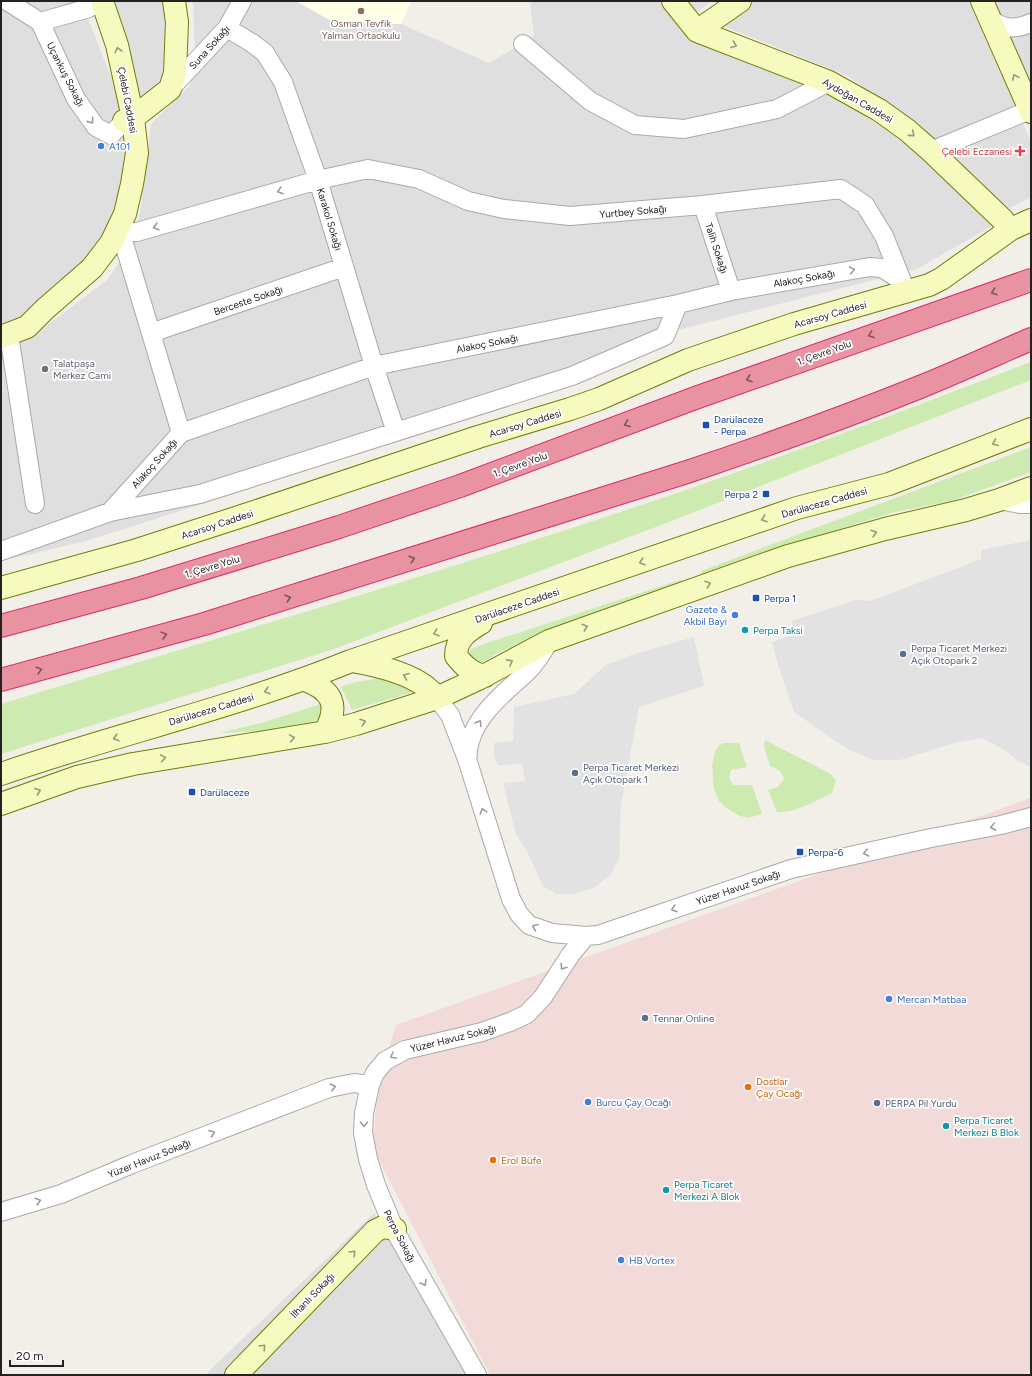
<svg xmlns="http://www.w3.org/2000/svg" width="1032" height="1376" viewBox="0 0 1032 1376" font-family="Figtree,sans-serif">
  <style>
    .residential { fill: #e0dfdf }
    .commercial { fill: #f2dad9 }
    .education { fill: #ffffe5 }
    .grass { fill: #cdebb0 }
    .parking { fill: #e2e2e2 }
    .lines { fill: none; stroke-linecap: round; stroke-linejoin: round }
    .street-casing { stroke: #a9a9a9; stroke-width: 20 }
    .secondary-casing { stroke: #707d05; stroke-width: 24 }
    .highway-casing { stroke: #dc2a67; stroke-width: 24 }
    .street { stroke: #fff; stroke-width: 18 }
    .secondary { stroke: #f7fabf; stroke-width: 22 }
    .highway { stroke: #e892a2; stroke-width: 22 }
    .oneway { stroke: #979978 }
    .oneway2 { stroke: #9c9c9c }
    .oneway3 { stroke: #7b545c }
    .education-dot { fill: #8d6e63; stroke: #fff; stroke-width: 1.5 }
    .shop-dot { fill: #3f7fe0; stroke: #fff; stroke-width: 1.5 }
    .health-dot { fill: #e0444e; stroke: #fff; stroke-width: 1.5 }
    .worship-dot { fill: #6b7280; stroke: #fff; stroke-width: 1.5 }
    .transit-dot { fill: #1a4fb4; stroke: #fff; stroke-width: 1.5 }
    .culture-dot { fill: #0f9aa8; stroke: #fff; stroke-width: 1.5 }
    .service-dot { fill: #5c6f8a; stroke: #fff; stroke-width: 1.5 }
    .food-dot { fill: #e8710a; stroke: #fff; stroke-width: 1.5 }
    .labels { text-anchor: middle; stroke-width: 3.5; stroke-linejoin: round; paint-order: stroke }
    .education-label { font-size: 10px; fill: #785e54; stroke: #fff }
    .street-label { font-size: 10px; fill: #222; stroke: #fff }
    .shop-label { font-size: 10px; fill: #366cbe; stroke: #fff; text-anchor: start }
    .health-label { font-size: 10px; fill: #be3a42; stroke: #fff; text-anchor: end }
    .worship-label { font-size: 10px; fill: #5b616d; stroke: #fff; text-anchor: start }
    .transit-label { font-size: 10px; fill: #164399; stroke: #fff; text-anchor: start }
    .culture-label { font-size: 10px; fill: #0d838f; stroke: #fff; text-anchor: start }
    .service-label { font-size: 10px; fill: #4e5e75; stroke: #fff; text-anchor: start }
    .food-label { font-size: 10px; fill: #c56008; stroke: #fff; text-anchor: start }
  </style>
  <rect width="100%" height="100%" fill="#f2efe9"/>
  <path class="residential" d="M1 1H81L124 110 127 157 119 216 84 276 17 329H1Z
    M106 1H167L173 79 143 106Z
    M193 1H296L333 22 401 24 489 63 534 36 530 1H661L687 33 846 103 919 153 992 226 917 269 674 331 514 399 300 473 86 541 1 561V347L29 339 107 280 134 241 141 206 151 124 190 85 195 56Z
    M680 1H713L691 16Z
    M736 1H969L1031 142V198L1004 210 933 138 846 75 706 19Z
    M991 1H1031V89Z
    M374 1213 480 1375H205Z"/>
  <path class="commercial" d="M1031 798V1372L1019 1375H490L373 1149 377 1085 396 1025Z"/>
  <path class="education" d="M296 1H411L401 24 333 22Z"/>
  <path class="grass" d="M1031 362V380L669 522 334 649 1 754V704C217 638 433 575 647 503 776 460 904 410 1031 362Z
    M1031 447V472L951 501 895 512 852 525 781 548 703 577 701 571Z
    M680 580 685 582 537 634 494 655 480 664 469 656 470 650 481 645Z
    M382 677 416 691 352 710 341 687C354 681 368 681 382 677Z
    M321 704 323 706 319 719 314 721 262 731 219 733 261 723Z
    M765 740 831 774 836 781 832 793C815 801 796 813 777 812L768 790 778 787 784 779 780 771 770 766 764 747Z
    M723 743H739L747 767 731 770 729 778 733 785H752L762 814 748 818 740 816 726 808 719 801 714 789 712 765 716 749Z"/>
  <path class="parking" d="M1031 540V767L1018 761 1006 751 983 738 954 743 900 760H873L847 749 794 712 778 665 772 642 795 634 791 621 856 600 871 601 981 559V550Z
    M694 637 704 686 639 707 621 805 619 859 611 874 594 888 573 894H556L543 886 526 849 516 835 503 783 525 781 522 764 498 765 494 757V743L513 741 514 707 574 694 605 666 631 655Z"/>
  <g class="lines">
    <g class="street-casing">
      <path id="street" d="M7 1 40 22 76 99 96 127 111 135 124 121
        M990 19C1003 29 1015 30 1031 23
        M40 22 89 8
        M227 28 252 43 265 53 283 82 318 180 374 366 396 432
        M523 44 590 101 635 125 684 129 777 109 829 82
        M170 89 227 28 242 1
        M931 151 1030 110
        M703 205 731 291
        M119 227 126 232H137L318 180 368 169 419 179 468 201 504 209 570 216 703 205 841 189 865 205 884 236 902 281
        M119 227 181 433
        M151 333 344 267
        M9 335 35 504
        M999 500 1020 504H1031
        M110 512 181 433 374 366 678 304 731 291 870 267 882 268 902 281
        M1 551 110 512 200 494 572 376 665 336 678 304
        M437 698 450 715 467 759 511 899 519 914 529 925 552 933 586 936 598 935 791 869 931 838 1001 825 1031 817
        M467 759C468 753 468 746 470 741 479 711 507 691 528 671 537 662 543 652 549 641
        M1 1212 61 1194 132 1164 329 1088 354 1083 370 1085
        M477 1375 396 1233 376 1185 368 1159 363 1133 364 1113 370 1085 375 1073 385 1061 405 1050 482 1032 510 1022 527 1014 543 997 571 954 586 936"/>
    </g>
    <g class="secondary-casing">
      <path id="secondary" d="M673 1 697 31 829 82 879 110 907 130 931 151 1003 220
        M982 1 1031 112
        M697 31 740 1
        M124 121 133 118 170 89 175 73 177 22 174 1
        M1 337 27 327 45 309 92 268 111 243 125 214 132 184 137 153 133 118 117 45 102 1
        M1 588 137 550 245 515 478 437 570 409 599 399 688 360 794 324 929 285 941 279 1011 229 1031 220
        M481 623C467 631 456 639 456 656 464 666 472 674 485 676
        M352 661C375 665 407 672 426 687 430 690 434 694 437 698
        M305 680C332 690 340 705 325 732
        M1 774C117 734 237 707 351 661L797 508 889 484 1031 429
        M1 804 77 777 133 764 325 732 356 724 437 698 480 678 549 641 788 556 885 529 966 510 999 500 1031 488
        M236 1375 375 1231 383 1227 395 1229"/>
    </g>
    <g class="highway-casing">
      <path id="highway" d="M1 626 141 588 339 527 460 486 698 397 1031 280
        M1 680 204 624 687 472C765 446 843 418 920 387 957 372 994 355 1031 339"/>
    </g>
    <use href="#street" class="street"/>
    <use href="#secondary" class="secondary"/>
    <use href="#highway" class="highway"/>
  </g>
  <defs><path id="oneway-chevron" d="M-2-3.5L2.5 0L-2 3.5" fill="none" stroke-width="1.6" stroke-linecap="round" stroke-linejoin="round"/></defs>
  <g class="oneway">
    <use href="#oneway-chevron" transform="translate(734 45) rotate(21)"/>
    <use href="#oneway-chevron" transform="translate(118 50) rotate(-104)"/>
    <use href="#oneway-chevron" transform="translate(1015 77) rotate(-114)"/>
    <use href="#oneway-chevron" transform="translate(912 134) rotate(41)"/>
    <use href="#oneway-chevron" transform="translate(995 443) rotate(158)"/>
    <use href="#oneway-chevron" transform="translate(764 519) rotate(161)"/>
    <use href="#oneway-chevron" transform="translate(874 533) rotate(-16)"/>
    <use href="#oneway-chevron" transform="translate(642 562) rotate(161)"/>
    <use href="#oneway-chevron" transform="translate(708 584) rotate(-19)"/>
    <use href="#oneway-chevron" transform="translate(585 627) rotate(-19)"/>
    <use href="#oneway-chevron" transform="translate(436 633) rotate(161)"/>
    <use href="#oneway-chevron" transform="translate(510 662) rotate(-29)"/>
    <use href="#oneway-chevron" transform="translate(406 676) rotate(-158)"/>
    <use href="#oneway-chevron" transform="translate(267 691) rotate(163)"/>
    <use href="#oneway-chevron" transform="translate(363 722) rotate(-17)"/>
    <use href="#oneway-chevron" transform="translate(116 738) rotate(164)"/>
    <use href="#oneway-chevron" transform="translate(292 738) rotate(-10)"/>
    <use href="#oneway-chevron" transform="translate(163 758) rotate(-10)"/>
    <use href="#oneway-chevron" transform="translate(38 791) rotate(-20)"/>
    <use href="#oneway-chevron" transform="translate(353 1253) rotate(-46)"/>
    <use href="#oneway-chevron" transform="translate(263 1347) rotate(-46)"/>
  </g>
  <g class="oneway2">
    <use href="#oneway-chevron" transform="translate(91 121) rotate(55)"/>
    <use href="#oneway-chevron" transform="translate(280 191) rotate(164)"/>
    <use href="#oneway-chevron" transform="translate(156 227) rotate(164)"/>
    <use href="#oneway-chevron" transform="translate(852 270) rotate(-10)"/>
    <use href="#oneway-chevron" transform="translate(479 723) rotate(-59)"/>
    <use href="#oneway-chevron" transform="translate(483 811) rotate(-107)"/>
    <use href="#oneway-chevron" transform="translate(993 827) rotate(169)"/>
    <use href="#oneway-chevron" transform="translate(866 853) rotate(168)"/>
    <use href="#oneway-chevron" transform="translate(674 909) rotate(161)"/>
    <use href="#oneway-chevron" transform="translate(535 927) rotate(-158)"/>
    <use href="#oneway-chevron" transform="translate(563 967) rotate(124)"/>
    <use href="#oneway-chevron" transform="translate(393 1056) rotate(150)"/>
    <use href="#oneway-chevron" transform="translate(333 1087) rotate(-13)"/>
    <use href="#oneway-chevron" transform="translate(364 1124) rotate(91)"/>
    <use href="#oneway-chevron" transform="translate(212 1133) rotate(-22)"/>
    <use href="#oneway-chevron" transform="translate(38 1201) rotate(-17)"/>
    <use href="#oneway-chevron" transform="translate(424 1283) rotate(60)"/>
  </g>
  <g class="oneway3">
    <use href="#oneway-chevron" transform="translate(994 292) rotate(161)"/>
    <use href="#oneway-chevron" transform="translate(871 335) rotate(160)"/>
    <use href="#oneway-chevron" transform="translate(749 379) rotate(161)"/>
    <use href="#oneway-chevron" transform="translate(627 424) rotate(159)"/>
    <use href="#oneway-chevron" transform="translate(412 559) rotate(-18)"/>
    <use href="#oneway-chevron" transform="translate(288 598) rotate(-18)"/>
    <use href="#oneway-chevron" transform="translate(164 635) rotate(-15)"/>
    <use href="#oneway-chevron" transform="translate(39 670) rotate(-15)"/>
  </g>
  <circle class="education-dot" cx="361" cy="11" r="4"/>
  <g class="shop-dot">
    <circle cx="101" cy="146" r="4"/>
    <circle cx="735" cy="615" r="4"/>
    <circle cx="889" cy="999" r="4"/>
    <circle cx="588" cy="1102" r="4"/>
    <circle cx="621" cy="1260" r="4"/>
  </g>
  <path class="health-dot" d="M1018 145h4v4h4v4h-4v4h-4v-4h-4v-4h4z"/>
  <circle class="worship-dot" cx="45" cy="369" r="4"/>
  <g class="transit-dot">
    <rect x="702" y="421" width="8" height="8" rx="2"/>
    <rect x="762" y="490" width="8" height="8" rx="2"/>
    <rect x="752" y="594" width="8" height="8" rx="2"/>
    <rect x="188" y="788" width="8" height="8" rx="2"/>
    <rect x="796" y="848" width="8" height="8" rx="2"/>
  </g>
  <g class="culture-dot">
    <circle cx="745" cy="630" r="4"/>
    <circle cx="946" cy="1126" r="4"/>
    <circle cx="666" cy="1190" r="4"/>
  </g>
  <g class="service-dot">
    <circle cx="903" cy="654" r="4"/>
    <circle cx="575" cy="773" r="4"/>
    <circle cx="645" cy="1018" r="4"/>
    <circle cx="877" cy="1103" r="4"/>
  </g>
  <g class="food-dot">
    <circle cx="748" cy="1087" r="4"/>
    <circle cx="493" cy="1160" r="4"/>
  </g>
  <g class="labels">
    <g class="education-label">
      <text x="361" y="27">Osman Tevfik<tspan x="361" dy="12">Yalman Ortaokulu</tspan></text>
    </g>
    <g class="street-label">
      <text transform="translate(209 47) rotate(-48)" y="4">Suna Sokağı</text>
      <text transform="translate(66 74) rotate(63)" y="4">Uçankuş Sokağı</text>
      <text transform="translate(128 100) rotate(79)" y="4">Çelebi Caddesi</text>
      <text transform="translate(858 100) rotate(30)" y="4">Aydoğan Caddesi</text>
      <text transform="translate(633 211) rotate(-5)" y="4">Yurtbey Sokağı</text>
      <text transform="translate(330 219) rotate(73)" y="4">Karakol Sokağı</text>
      <text transform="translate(717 248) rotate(72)" y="4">Talih Sokağı</text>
      <text transform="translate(804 278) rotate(-10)" y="4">Alakoç Sokağı</text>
      <text transform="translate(248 300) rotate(-19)" y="4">Berceste Sokağı</text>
      <text transform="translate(830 314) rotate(-16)" y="4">Acarsoy Caddesi</text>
      <text transform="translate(487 343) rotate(-11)" y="4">Alakoç Sokağı</text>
      <text transform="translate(824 352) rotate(-20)" y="4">1. Çevre Yolu</text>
      <text transform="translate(525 423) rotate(-17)" y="4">Acarsoy Caddesi</text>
      <text transform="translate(154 463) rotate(-48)" y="4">Alakoç Sokağı</text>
      <text transform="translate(520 464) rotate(-20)" y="4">1. Çevre Yolu</text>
      <text transform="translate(824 502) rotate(-16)" y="4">Darülaceze Caddesi</text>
      <text transform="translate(217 524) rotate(-18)" y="4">Acarsoy Caddesi</text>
      <text transform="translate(212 566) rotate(-17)" y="4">1. Çevre Yolu</text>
      <text transform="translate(517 605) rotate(-19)" y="4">Darülaceze Caddesi</text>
      <text transform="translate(211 709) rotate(-17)" y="4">Darülaceze Caddesi</text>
      <text transform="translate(738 887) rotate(-19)" y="4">Yüzer Havuz Sokağı</text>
      <text transform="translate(453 1038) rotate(-14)" y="4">Yüzer Havuz Sokağı</text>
      <text transform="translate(149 1158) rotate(-22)" y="4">Yüzer Havuz Sokağı</text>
      <text transform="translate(400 1236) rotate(63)" y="4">Perpa Sokağı</text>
      <text transform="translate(312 1295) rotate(-46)" y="4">İlhanlı Sokağı</text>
    </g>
    <g class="shop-label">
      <text x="109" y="150">A101</text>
      <text x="727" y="613" text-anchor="end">Gazete &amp;<tspan x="727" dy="12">Akbil Bayi</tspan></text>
      <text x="897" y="1003">Mercan Matbaa</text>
      <text x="596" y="1106">Burcu Çay Ocağı</text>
      <text x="629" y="1264">HB Vortex</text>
    </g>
    <g class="health-label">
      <text x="1012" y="155">Çelebi Eczanesi</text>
    </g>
    <g class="worship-label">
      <text x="53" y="367">Talatpaşa<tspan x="53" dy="12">Merkez Cami</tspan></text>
    </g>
    <g class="transit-label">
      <text x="714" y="423">Darülaceze<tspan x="714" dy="12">- Perpa</tspan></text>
      <text x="758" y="498" text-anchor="end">Perpa 2</text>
      <text x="764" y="602">Perpa 1</text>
      <text x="200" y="796">Darülaceze</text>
      <text x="808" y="856">Perpa-6</text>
    </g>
    <g class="culture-label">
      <text x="753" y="634">Perpa Taksi</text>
      <text x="954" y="1124">Perpa Ticaret<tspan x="954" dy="12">Merkezi B Blok</tspan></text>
      <text x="674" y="1188">Perpa Ticaret<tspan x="674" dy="12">Merkezi A Blok</tspan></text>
    </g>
    <g class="service-label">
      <text x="911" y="652">Perpa Ticaret Merkezi<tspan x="911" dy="12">Açık Otopark 2</tspan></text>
      <text x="583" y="771">Perpa Ticaret Merkezi<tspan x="583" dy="12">Açık Otopark 1</tspan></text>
      <text x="653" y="1022">Tennar Online</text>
      <text x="885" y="1107">PERPA Pil Yurdu</text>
    </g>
    <g class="food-label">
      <text x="756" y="1085">Dostlar<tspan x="756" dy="12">Çay Ocağı</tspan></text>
      <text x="501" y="1164">Erol Büfe</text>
    </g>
  </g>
  <rect width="1032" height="1376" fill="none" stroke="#222222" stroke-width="4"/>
  <path d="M10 1360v6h53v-6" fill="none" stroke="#222222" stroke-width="2"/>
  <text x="16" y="1360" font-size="12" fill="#222222" stroke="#ffffff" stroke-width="3" paint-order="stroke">20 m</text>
</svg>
